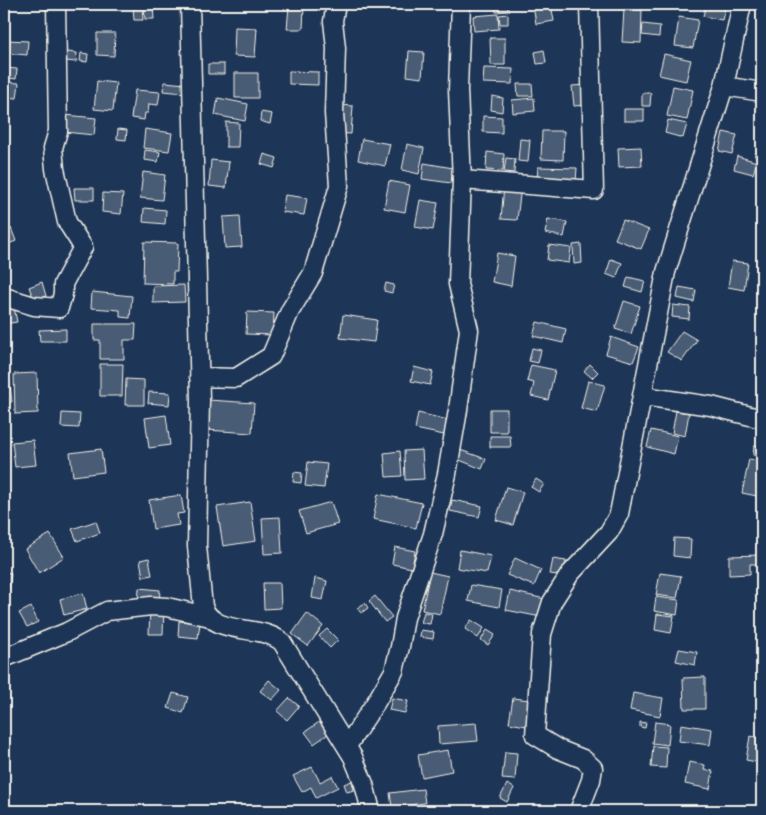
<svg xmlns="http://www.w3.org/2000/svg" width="766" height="815" viewBox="0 0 766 815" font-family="Pangolin,sans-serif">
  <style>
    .building { fill: #485b74; stroke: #f4f1e8 }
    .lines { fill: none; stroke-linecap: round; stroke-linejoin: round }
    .street-casing { stroke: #f4f1e8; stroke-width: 21 }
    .street { stroke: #1d3557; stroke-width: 18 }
  </style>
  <rect width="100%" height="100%" fill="#1d3557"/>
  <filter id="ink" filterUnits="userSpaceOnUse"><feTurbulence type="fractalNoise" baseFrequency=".02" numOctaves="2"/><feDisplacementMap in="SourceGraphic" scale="10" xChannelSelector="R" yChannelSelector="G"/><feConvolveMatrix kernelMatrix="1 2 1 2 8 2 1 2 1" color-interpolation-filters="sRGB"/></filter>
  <g filter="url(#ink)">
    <path class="building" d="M73 4H90V6L74 7Z
      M401 4H409V8L401 7Z
      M415 4H425L424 8 414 7Z
      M495 4H508V11L496 12Z
      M533 4H551L554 21 536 24Z
      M624 4H647L646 6Z
      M706 4H726L722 20 703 16Z
      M142 6 143 20H134L133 7Z
      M144 6H153L154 19H145Z
      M289 6 304 7 303 29H287Z
      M624 9 642 10 641 43 622 42Z
      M498 14 499 29 474 31 473 16Z
      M508 14V24H500L499 15Z
      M679 17 698 20 693 48 675 46Z
      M643 24 660 26 659 37 642 35Z
      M235 27 257 28 255 57 234 56Z
      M97 33H115L114 56 97 55Z
      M490 38H505V65H491Z
      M7 40 28 41 27 55 6 53Z
      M544 50 546 63 537 64 535 52Z
      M409 51 424 52 422 78 407 76Z
      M67 52 77 53 76 62 66 61Z
      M81 53 88 54 87 62 80 61Z
      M664 54 691 60 686 81 659 75Z
      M208 64H224V74H208Z
      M4 68 17 69 16 79 4 77Z
      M484 68 513 69 512 84 483 83Z
      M289 71 318 72V85L289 84Z
      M235 73H258V98H235Z
      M97 81 116 83 113 111 94 109Z
      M4 82 19 83 17 98 4 97Z
      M164 82 186 84 185 93 163 91Z
      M517 84H532L533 96H518Z
      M585 85 586 105 574 106 572 86Z
      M673 86 693 90 687 120 667 116Z
      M135 90 160 92 158 105 149 104 148 113H145L144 120 131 118Z
      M642 93H651L650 106H642Z
      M492 96 503 98 502 112 491 110Z
      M218 98 248 104 245 121 215 115Z
      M534 98 535 111 513 113 512 100Z
      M340 105 353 106 351 134 338 133Z
      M624 109H644V121H624Z
      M261 112 272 114 270 124 260 121Z
      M65 115 96 118 94 135 64 132Z
      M483 116 502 117V133L483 132Z
      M668 120 687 124 683 138 665 133Z
      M226 122 239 123 238 147H226Z
      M118 129 127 130 126 140 117 139Z
      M145 129 172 133 169 151 143 148Z
      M542 131H564L563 160 541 159Z
      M723 132 737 135 732 154 719 151Z
      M362 139 390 144 385 166 358 160Z
      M520 139 530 140 528 162 518 161Z
      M407 144 424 148 419 174 402 170Z
      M641 147 642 166 619 167 618 148Z
      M762 147V160L760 161 754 155Z
      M145 150 160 152 158 162 144 160Z
      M487 152 504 154 503 171 486 170Z
      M264 154 277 158 274 168 261 164Z
      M737 156 757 162 753 174 734 169Z
      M506 158 515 159 514 173 504 172Z
      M211 160 229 162 226 188 209 186Z
      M424 163 453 168 451 183 422 179Z
      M538 167 577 168 576 181 537 179Z
      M4 172 7 186 4 187Z
      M143 172 165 175 162 200 140 198Z
      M389 181 410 185 405 212 384 208Z
      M504 186 521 187 517 220 501 219Z
      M74 188H94V200H75Z
      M103 193 123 194 121 214 102 212Z
      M285 195 307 198 304 215 282 212Z
      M420 200 438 203 433 230 415 227Z
      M144 208 166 210 165 224 143 222Z
      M240 216 242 247 225 248 223 217Z
      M548 219 567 222 564 237 545 233Z
      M623 220 649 230 641 249 615 239Z
      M11 228 16 241 6 245 4 241V231Z
      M144 242 178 243 177 272H173V284L143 283Z
      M581 244 582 263 574 264 573 245Z
      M549 245 571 248 569 263 547 260Z
      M497 253 515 256 511 286 492 282Z
      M4 258 8 271 4 273Z
      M611 259 622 263 616 278 606 274Z
      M732 261 748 263 744 290 728 287Z
      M628 277 645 281 642 292 625 287Z
      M42 282 46 296 34 300 29 287Z
      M386 283 394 285 392 293 384 291Z
      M184 285 185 302 153 303V286Z
      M679 287 696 290 694 302 677 298Z
      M92 292 132 296 130 318 120 317V310L91 308Z
      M624 301 640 306 631 334 615 329Z
      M13 302 17 322 4 324V304Z
      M673 305 690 307 689 319 672 317Z
      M247 312 274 313 273 335 246 334Z
      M343 315 377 320 374 342 340 338Z
      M537 322 566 329 563 343 533 336Z
      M94 324H136L135 340H124V359H100V340H94Z
      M66 329V341H40L39 330Z
      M682 331 697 340 682 361 667 352Z
      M611 337 639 347 633 362 606 354Z
      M532 348 541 350 538 363 529 361Z
      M100 364H123L122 396H100Z
      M590 364 598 372 592 378 584 371Z
      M531 365 555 370 548 400 531 396 534 383 527 381Z
      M414 367 433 372 430 385 411 381Z
      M37 373 38 413 15 414 14 374Z
      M4 375H9L12 402H4Z
      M126 379 144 380V405H125Z
      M588 381 605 385 597 412 581 408Z
      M149 392 170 393 169 405 148 403Z
      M208 400 254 403 252 433 206 430Z
      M490 409H507V432H490Z
      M676 411 689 413 685 436 672 433Z
      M62 413 80 414 79 428 61 427Z
      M418 413 448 420 444 435 415 429Z
      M166 415 170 445 149 448 145 418Z
      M651 430 678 436 674 454 647 447Z
      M490 436H510L511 447H490Z
      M33 440 36 465 15 467 12 442Z
      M754 446 762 447V457L753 455Z
      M101 449 104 472 73 476 70 453Z
      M422 450 424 479 405 480 404 451Z
      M460 450 486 459 482 469 457 459Z
      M400 451 402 476 386 477 384 453Z
      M749 459 762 462V497L742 493Z
      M308 462 327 464 324 488 305 486Z
      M294 472 302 473 301 483 293 482Z
      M536 479 544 484 539 492 531 487Z
      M506 487 523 492 513 525 496 520Z
      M378 494 422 503 416 528 373 519Z
      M181 495 184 513 177 514 179 525 153 529 149 500Z
      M452 500 482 506 479 517 450 511Z
      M250 502 256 541 223 546 217 507Z
      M331 502 338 524 306 533 299 511Z
      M280 517 282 553 264 554 262 518Z
      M96 521 100 533 77 541 72 529Z
      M50 534 64 557 39 573 25 549Z
      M674 538 691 539 690 558 673 556Z
      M395 547 415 551 412 568 392 564Z
      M460 550 491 556 487 573 457 568Z
      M760 555V564H750V574L729 575V556Z
      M149 558 152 575 143 577 140 560Z
      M515 558 541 570 534 586 507 575Z
      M553 559 566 561 564 576 550 574Z
      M4 572 11 573 8 595 4 594Z
      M430 572 448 576 440 614 422 610Z
      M660 573 681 576 677 598 656 595Z
      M315 578 327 581 323 600 312 598Z
      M263 583H280L281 608 264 609Z
      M471 585 502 590 499 607 468 601Z
      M139 588 160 590 159 605 138 603Z
      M510 591 545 599 541 617 506 610Z
      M83 593 87 609 64 615 60 599Z
      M375 596 392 617 385 622 369 601Z
      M656 597 679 600 677 615 654 611Z
      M365 603 368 608 361 613 357 608Z
      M31 607 38 622 27 627 19 613Z
      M150 608 164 609 163 634H149Z
      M424 612 432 614 430 624 421 623Z
      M307 613 323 626 308 646 292 634Z
      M657 614 674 616 671 633 655 630Z
      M471 620 484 628 478 638 465 629Z
      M179 621 200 623 198 638 178 636Z
      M327 629 338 640 330 648 319 636Z
      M421 630 434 632 433 639 420 637Z
      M487 630 495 635 488 645 481 640Z
      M679 649 697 652 695 665 676 661Z
      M705 677V709H684L683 678Z
      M269 680 281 690 272 700 260 691Z
      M173 693 188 697 183 713 168 708Z
      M633 693 663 698 660 716 630 710Z
      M289 698 299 706 287 720 277 711Z
      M392 698 408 701 405 713 389 710Z
      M513 698 530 700 526 726 509 723Z
      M319 722 328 734 314 744 305 732Z
      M640 722 646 723 645 728 640 727Z
      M655 722 670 724 668 745 652 743Z
      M476 723 478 741 439 744 438 726Z
      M681 724 712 729 710 745 679 741Z
      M750 736 762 738V763L746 760Z
      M653 746 667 747 666 768 651 767Z
      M448 750 452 771 422 777 418 755Z
      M505 752 517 753 515 780 502 779Z
      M689 762 705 765 704 770 713 771 710 789 685 784Z
      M312 767 320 782 332 776 338 787 316 798 311 787 302 792 293 776Z
      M352 781 354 790 347 792 344 784Z
      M507 784 514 788 507 802 500 798Z
      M423 789 425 803 392 807 390 793Z"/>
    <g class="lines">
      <g class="street-casing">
        <path id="street" d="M190 4 200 400 197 546 203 607C215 637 259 623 282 642L353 757 364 784 371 811
          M724 86 762 92
          M462 180 594 190 589 4
          M4 299 8 298 34 306 59 308 63 294V284L83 247 67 222 55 169 53 148 58 131 56 4
          M199 377 236 378 271 356 290 311 313 273 339 186 334 113 336 48 333 21 336 4
          M643 396 711 406 762 419
          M4 658 67 632 107 611 151 606 167 607 206 616
          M347 746 376 702 394 671 400 647 405 618 433 534 447 474 458 410 469 330 458 284 462 180 458 90 461 4
          M579 811 591 780 593 768 583 759 558 749 535 735 542 634 552 602 570 574 609 532 619 514 666 272 724 86 742 4"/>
      </g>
      <use href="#street" class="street"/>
    </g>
  </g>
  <rect width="766" height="815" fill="none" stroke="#1d3557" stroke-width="20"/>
  <rect x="10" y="10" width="746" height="795" fill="none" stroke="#f4f1e8" stroke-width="2" filter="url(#ink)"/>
</svg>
